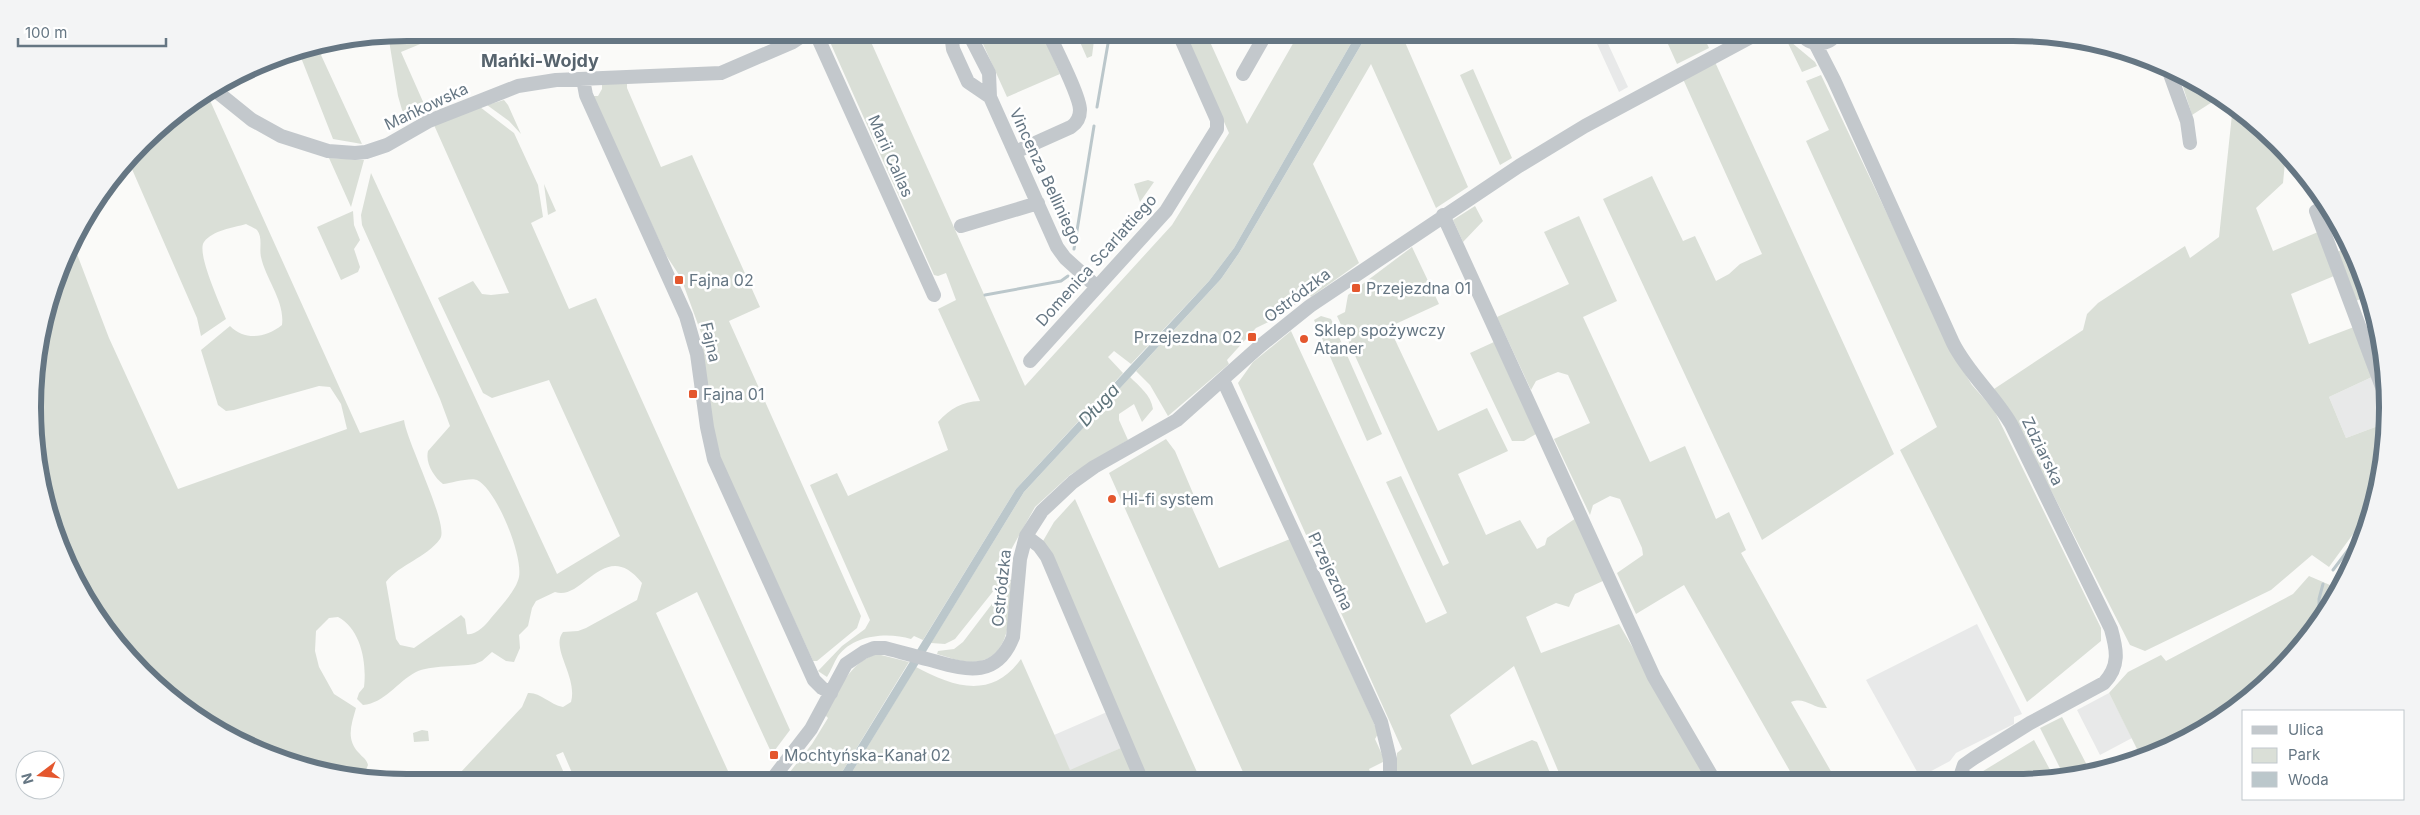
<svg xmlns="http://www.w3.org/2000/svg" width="2420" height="815" viewBox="0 0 2420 815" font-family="Inter,sans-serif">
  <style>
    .built { fill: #e8e9e9 }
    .green { fill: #dadfd7 }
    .water { fill: #bbc7cb }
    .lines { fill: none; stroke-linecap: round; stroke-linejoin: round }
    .stream { stroke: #bbc7cb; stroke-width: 3 }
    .minor { stroke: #c3c8cc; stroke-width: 14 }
    .poi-dot { fill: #e4572e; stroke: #fff; stroke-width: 2 }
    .labels { text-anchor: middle; stroke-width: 5; stroke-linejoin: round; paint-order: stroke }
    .street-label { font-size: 16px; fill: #657683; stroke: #fff }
    .poi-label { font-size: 16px; fill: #657683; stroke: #fff; text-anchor: start }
    .neighbourhood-label { font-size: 18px; font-weight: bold; fill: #57646e; stroke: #fff }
    .water-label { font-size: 18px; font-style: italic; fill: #60757c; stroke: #fff }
    .rim { fill: none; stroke: #657683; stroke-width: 6 }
  </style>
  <rect width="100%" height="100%" fill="#fafaf8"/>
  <path class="built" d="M1592 33H1603L1628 87 1619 92Z
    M2372 377 2386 413V423L2346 438 2329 397Z
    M1977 624 2022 714 2014 717V724L1956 753 1950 761 1920 777 1866 680Z
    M2109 693 2132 738 2100 755 2077 710Z
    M1107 712 1123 747 1070 771 1054 735Z"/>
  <path class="green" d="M408 32 447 33 401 52 428 113 410 122 402 110 398 96 388 34Z
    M826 33H867L1025 386 1172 225 1229 133 1184 33H1206L1247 124 1299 33H1357L1234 248 1209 281 1131 364 1114 351 1108 357 1123 373 1016 489 923 640 914 636 911 639C889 632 854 634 838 656 834 662 831 671 827 677L818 671 842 646 865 629 870 620 810 485 837 473 848 496 948 450 938 422C951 408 961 402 980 401L938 309 956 300 946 273 938 276 934 275Z
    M978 33H1042L1060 74 1007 97Z
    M1076 33H1095L1092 56 1087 58Z
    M1368 33H1401L1468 187 1436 208 1371 64 1313 164 1359 263 1311 297 1309 294 1279 317 1256 328 1227 360 1229 364 1168 416 1150 385 1136 371 1221 279 1239 253Z
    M1663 33H1702L1709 48 1677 64Z
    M1785 37 1815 62 1817 66 1802 72Z
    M337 39 321 55 362 144 333 139 300 55 249 74 248 71 264 61Z
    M1715 62 1894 454 1762 540 1603 199 1652 176 1683 241 1695 236 1716 281 1729 274 1740 264 1762 254 1683 79Z
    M1473 69 1512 158 1500 165 1460 75Z
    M2178 71 2220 97 2192 115Z
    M1821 75 1957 361 1972 385 1994 410 2101 628V641L2027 702 1900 450 1937 427 1806 141 1829 130 1806 81Z
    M627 83V88L661 167 692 155 760 307 729 321 861 616 857 628 817 661H813L722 463 714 437 703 354V338L681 278 666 255 592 96H598L602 89V84Z
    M208 96 360 433 404 420C407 443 450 526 440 539 426 558 400 564 386 582L396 639 400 645 414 648 461 615 465 619 467 634C475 636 486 625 491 618 500 607 516 591 519 577 523 556 497 490 477 480 471 477 451 483 443 484 434 477 425 463 428 451L450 426 440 399 362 225 361 215 371 173 557 574 620 536 549 380 492 398 483 393 438 298 473 281 482 294 491 295 509 293 434 125 480 107 514 133 538 185 543 217 531 223 569 309 596 298 790 730 772 754 697 592 656 613 733 782H576L563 752 556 755 568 782H458L460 773 522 707 528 693C540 692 549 704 563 707L571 702C578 677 550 648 563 632L578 631 586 628 637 600 642 583C605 536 583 602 555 592L536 601 532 608 528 626 519 635 520 648 514 662 506 661 492 652 482 661 475 664C458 667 430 665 416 672 397 682 385 703 363 705L357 699 359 693 364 687C367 663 361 629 338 617L329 618 316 631 315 651 319 667 334 694 356 708C352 723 345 739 359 753 363 758 366 758 368 765L363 777 311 770 199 719 142 672 96 616 45 504 33 432 36 359 72 241 109 338 178 489 347 429 341 404 330 387 319 386 234 410 226 411 218 405 201 350 230 326C245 341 266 338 282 325 285 301 266 280 261 257 259 248 263 238 257 230 255 228 249 226 246 224 233 228 213 230 204 242 196 253 221 306 226 319L201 336 197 318 128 160 160 126Z
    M504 100 508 105 521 134 509 121 487 105Z
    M2233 105 2286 152 2283 183 2256 208 2273 251 2318 232 2334 276 2291 294 2309 344 2354 327 2372 377 2329 397 2346 438 2386 423 2387 432 2375 504 2329 567 2312 555 2271 590 2145 651 2130 645 2012 414 1994 389 2083 330 2087 314 2098 303 2185 246 2190 258 2219 237Z
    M329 158 364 160 351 207Z
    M1148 180 1154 182 1140 202 1134 184Z
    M544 184 556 211 548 215Z
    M1475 206 1483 221 1463 242 1453 220Z
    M353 211 354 225 360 240 354 249 360 267 358 272 341 280 317 227Z
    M1579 216 1617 301 1583 317 1650 462 1685 446 1716 519 1729 512 1746 550 1741 553 1827 708C1813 709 1805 696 1791 702L1836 780H1795L1684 585 1636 614 1617 573 1643 555 1642 548 1620 499 1610 496 1593 505 1590 515 1554 439 1590 423 1568 375 1558 372 1536 381 1531 390 1497 317 1569 284 1544 232Z
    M1412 247 1439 304 1389 327 1438 431 1487 408 1508 451 1458 474 1486 535 1520 520 1537 549 1545 545 1547 538 1576 518 1605 580 1575 594 1569 607 1556 603 1526 617 1541 653 1619 624 1710 780H1562L1514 666 1450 715 1472 765 1532 740 1537 742 1553 780H1478L1475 775 1462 780 1397 781V753L1402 749 1238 383 1253 362 1291 331 1426 623 1447 613 1386 482 1401 476 1443 566 1449 563 1337 316 1345 312 1348 295Z
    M2349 247 2369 295 2356 301 2337 252Z
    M1321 316 1331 319 1382 434 1367 441 1314 320Z
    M1494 342 1536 434 1524 441H1512L1470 353Z
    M1130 377C1139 386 1151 395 1153 409L1142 422 1134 404 1119 414V420L1128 440 1070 475 1035 507 1012 548 1007 574 955 639 945 644 931 643 1024 492Z
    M1166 439 1175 451 1195 498 1189 501 1219 568 1290 539 1374 723 1378 734 1375 739 1385 761 1369 769 1374 781H1247L1109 473Z
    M1075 499 1201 781H1147L1043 541 1054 522Z
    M2309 576 2330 585 2335 597 2260 689 2178 744 2140 755 2109 693 2128 672 2161 655 2166 661 2293 594Z
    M1011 579C1010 608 1014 661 972 662 960 662 948 657 937 654L938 651 954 649 963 642Z
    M877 654 909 662 836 782H782L812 744 828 718 824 714C839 691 849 662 877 654Z
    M1021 659 1070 770 1123 747 1138 781 846 782 916 667C953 687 992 700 1021 659Z
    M2062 717 2090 771 2065 778 2040 728Z
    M422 730 428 731 429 741 414 742 413 733Z
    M2034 740 2055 779H1974L1975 776Z"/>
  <path class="water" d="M1357 33H1368L1239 253 1221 279 1024 492 846 782H836L1016 489 1209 281 1234 248Z"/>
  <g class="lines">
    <path class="stream" d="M1097 107 1110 32
      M1074 249 1094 126
      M985 295 1061 281 1068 276
      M2333 570 2364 529
      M2319 617V599L2323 584"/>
    <path class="minor" d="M813 32 818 38 934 295
      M955 32 952 41 953 49 968 82 990 97
      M968 32 989 73 990 97 1057 247 1065 258 1097 287
      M1800 32C1810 47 1828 47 1838 32
      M1815 43 1834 80 1953 343C1968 373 1994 395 2011 424L2111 629C2117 650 2120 666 2104 683L2030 723 1974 758 1964 765 1959 780
      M2170 68V74L2187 121 2190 143
      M1243 74 1267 32
      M583 79 586 95 686 316 697 354 707 427 714 459 814 680 822 688 831 693
      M216 91 252 120 281 136 328 151 355 153 366 152 387 145 429 121 518 86 556 80 721 73 793 42 808 32
      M1015 152 1071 127C1077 123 1080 117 1080 110 1080 96 1055 48 1048 32
      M2316 211 2385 395
      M1443 215 1654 677 1714 780
      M961 226 1038 203
      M1030 361 1166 211 1217 129V120L1178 32
      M1223 380 1381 722 1390 759V781
      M1026 536 1039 546 1047 557 1142 781
      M770 782 811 729 846 664 864 652 874 648H885C901 652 918 657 934 661 969 671 997 677 1013 637L1020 559 1026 536 1042 511 1073 482 1094 467 1177 420 1260 346 1310 306 1519 166 1585 126 1760 32"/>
  </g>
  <g class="poi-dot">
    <rect x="674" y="275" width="10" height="10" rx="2.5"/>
    <rect x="1351" y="283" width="10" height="10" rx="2.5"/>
    <rect x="1247" y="332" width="10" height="10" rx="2.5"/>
    <circle cx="1304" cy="339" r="5"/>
    <rect x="688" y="389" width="10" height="10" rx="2.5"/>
    <circle cx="1112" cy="499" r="5"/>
    <rect x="769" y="750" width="10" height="10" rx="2.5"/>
  </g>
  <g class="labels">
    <g class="street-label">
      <text transform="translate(426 106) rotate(-25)" y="6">Mańkowska</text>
      <text transform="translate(891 156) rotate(66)" y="6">Marii Callas</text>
      <text transform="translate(1046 176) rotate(65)" y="6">Vincenza Belliniego</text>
      <text transform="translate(1096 260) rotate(-48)" y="6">Domenica Scarlattiego</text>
      <text transform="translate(1297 295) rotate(-37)" y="6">Ostródzka</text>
      <text transform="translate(711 342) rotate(77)" y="6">Fajna</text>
      <text transform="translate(2043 451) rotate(64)" y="6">Zdziarska</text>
      <text transform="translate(1331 571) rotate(65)" y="6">Przejezdna</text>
      <text transform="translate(1001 588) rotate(-84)" y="6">Ostródzka</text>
    </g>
    <g class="poi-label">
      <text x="689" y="286">Fajna 02</text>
      <text x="1366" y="294">Przejezdna 01</text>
      <text x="1314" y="336">Sklep spożywczy<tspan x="1314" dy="18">Ataner</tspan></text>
      <text x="1242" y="343" text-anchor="end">Przejezdna 02</text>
      <text x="703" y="400">Fajna 01</text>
      <text x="1122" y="505">Hi-fi system</text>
      <text x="784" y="761">Mochtyńska-Kanał 02</text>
    </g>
    <g class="neighbourhood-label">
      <text x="540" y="67">Mańki-Wojdy</text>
    </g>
    <g class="water-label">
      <text transform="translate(1099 405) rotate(-47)" y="6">Długa</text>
    </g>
  </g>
  <path d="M0 0H2420V815H0ZM407 41H2013A366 366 0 0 1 2379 407V408A366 366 0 0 1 2013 774H407A366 366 0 0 1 41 408V407A366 366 0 0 1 407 41Z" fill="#f3f4f5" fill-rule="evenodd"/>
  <path class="rim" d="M407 41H2013A366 366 0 0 1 2379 407V408A366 366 0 0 1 2013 774H407A366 366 0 0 1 41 408V407A366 366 0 0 1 407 41Z"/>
  <rect x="2242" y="710" width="162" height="90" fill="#ffffff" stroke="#c1c8cd"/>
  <rect x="2252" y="726" width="25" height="8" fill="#c3c8cc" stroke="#c1c8cd"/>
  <text x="2288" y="735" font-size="15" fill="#657683">Ulica</text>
  <rect x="2252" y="748" width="25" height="15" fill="#dadfd7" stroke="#c1c8cd"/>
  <text x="2288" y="760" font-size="15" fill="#657683">Park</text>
  <rect x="2252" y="772" width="25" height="15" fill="#bbc7cb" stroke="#c1c8cd"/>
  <text x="2288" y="785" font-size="15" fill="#657683">Woda</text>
  <g transform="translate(40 775) rotate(254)"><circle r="24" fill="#ffffff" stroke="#c1c8cd"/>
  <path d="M0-4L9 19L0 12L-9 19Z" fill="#e4572e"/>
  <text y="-8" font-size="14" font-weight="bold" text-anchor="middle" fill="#657683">N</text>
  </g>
  <path d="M18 38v8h148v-8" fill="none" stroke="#657683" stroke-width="2.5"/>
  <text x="25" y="38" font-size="15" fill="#657683" stroke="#ffffff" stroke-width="4" paint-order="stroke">100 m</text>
</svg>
